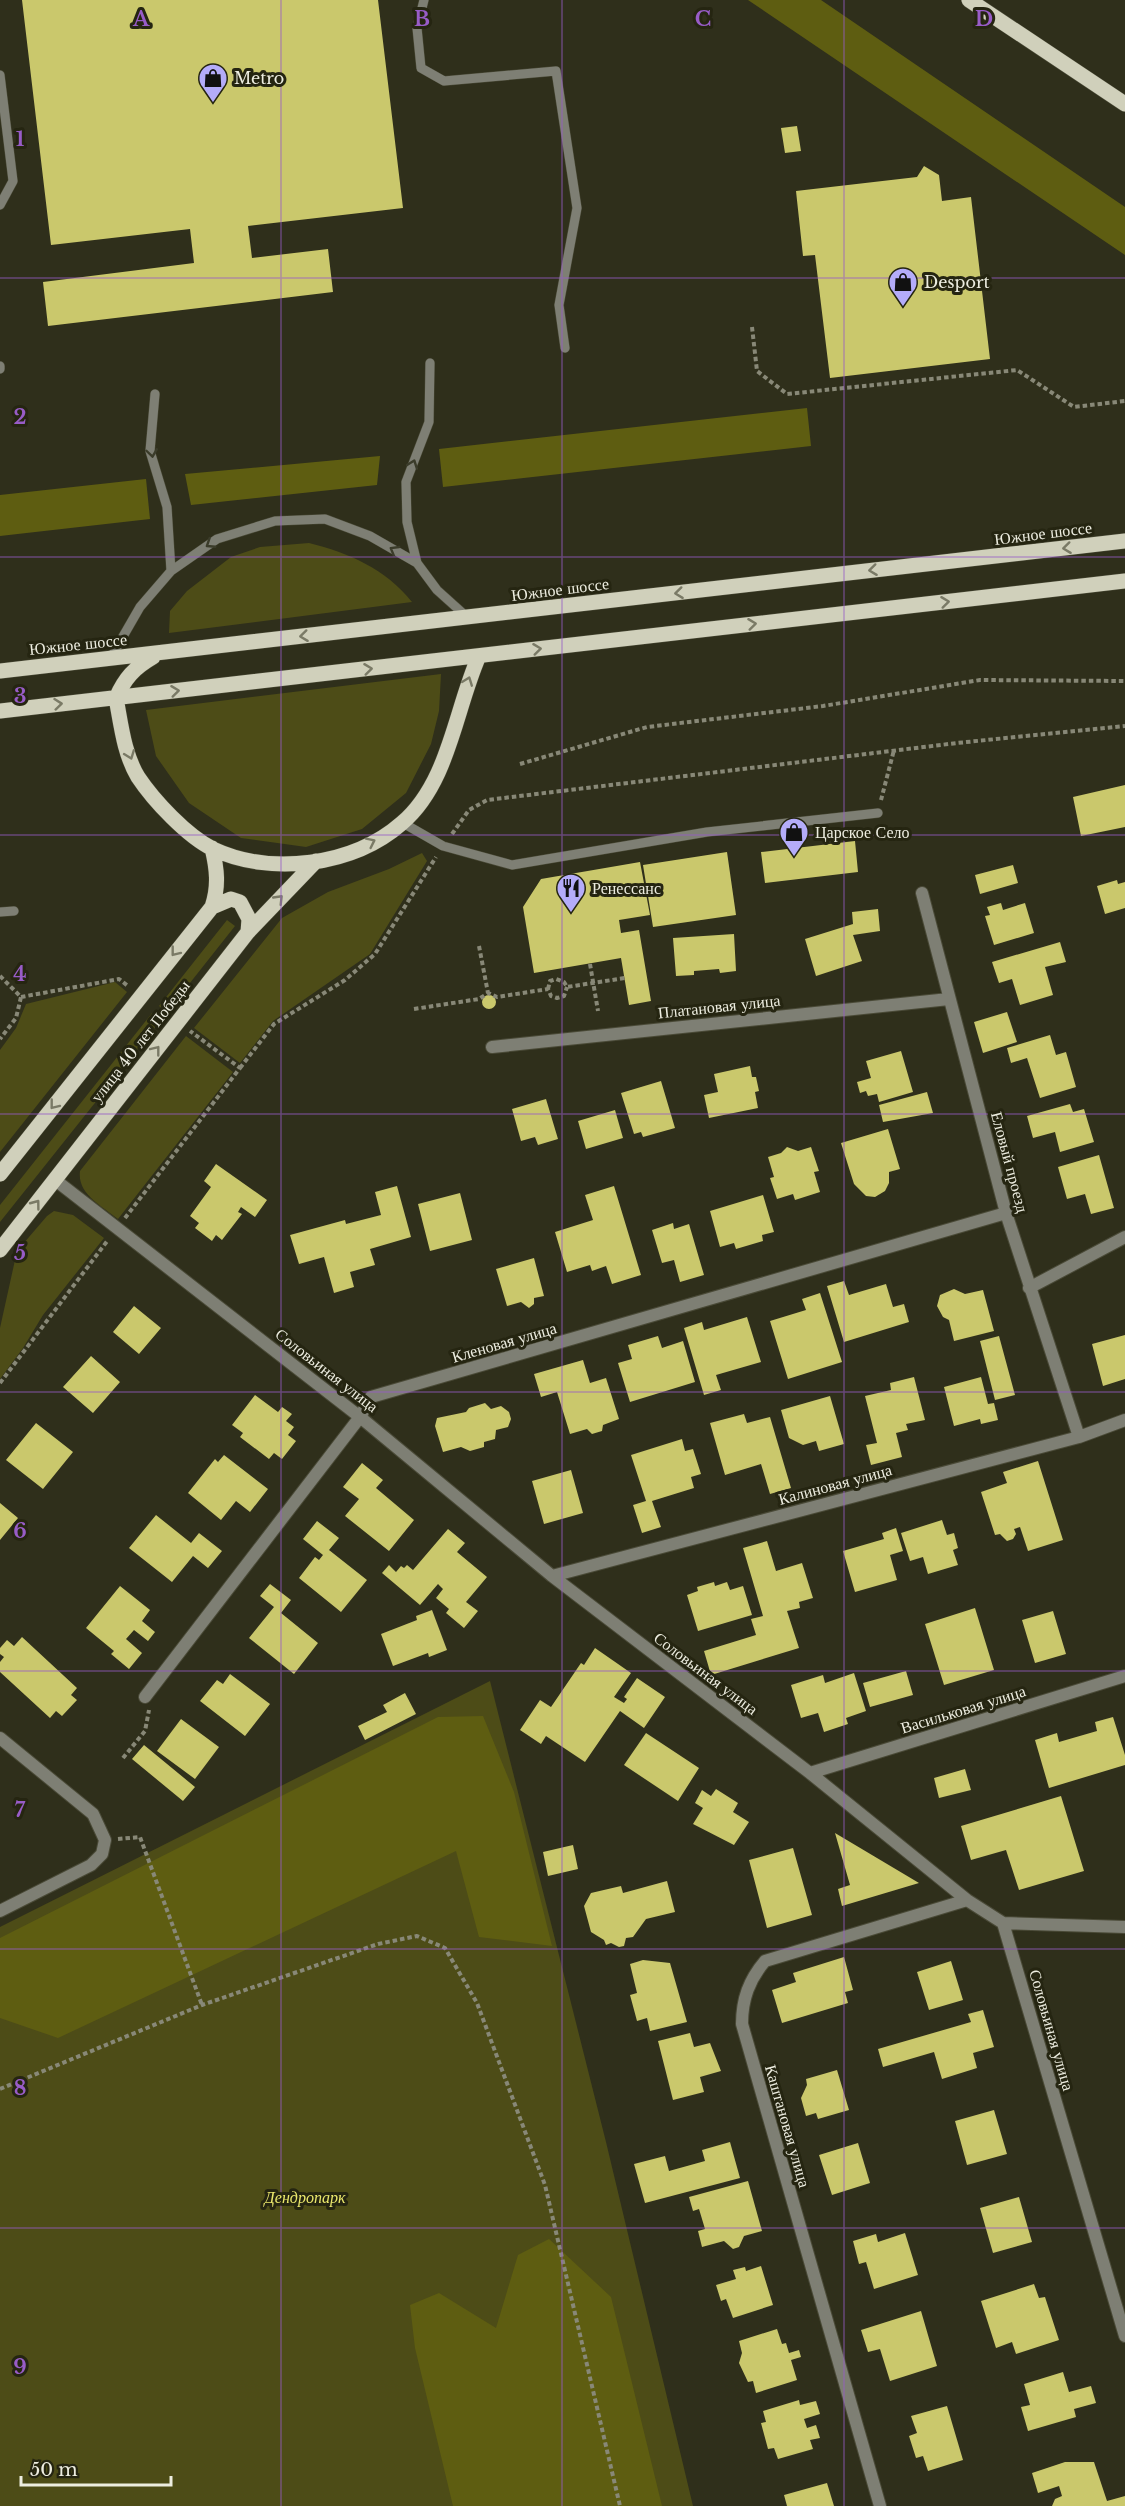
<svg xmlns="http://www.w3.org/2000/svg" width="1125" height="2506" viewBox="0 0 1125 2506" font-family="'Libre Baskerville',serif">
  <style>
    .green { fill: #4d4c17 }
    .forest { fill: #5e5d11 }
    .building { fill: #cac86c }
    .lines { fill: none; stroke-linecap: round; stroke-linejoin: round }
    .lane-casing { stroke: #4a4a37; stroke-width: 10 }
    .street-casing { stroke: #4a4a37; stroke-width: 14 }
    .primary-casing { stroke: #4a4a37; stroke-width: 16 }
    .path { stroke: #887; stroke-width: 4; stroke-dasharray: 4.5 3; stroke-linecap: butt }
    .lane { stroke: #7e7f74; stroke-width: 9 }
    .street { stroke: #7e7f74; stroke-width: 12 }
    .primary { stroke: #d0d0bb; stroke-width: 15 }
    .oneway { stroke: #3b3c2a }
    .oneway2 { stroke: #7a7a66 }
    .grid { fill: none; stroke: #985cc7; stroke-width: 1.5; stroke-opacity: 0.55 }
    .labels { text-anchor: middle; stroke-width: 6; stroke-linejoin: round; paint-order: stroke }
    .poi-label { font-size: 16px; fill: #edede0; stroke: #252511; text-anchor: start }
    .street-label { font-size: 16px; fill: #edede0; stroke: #252511 }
    .park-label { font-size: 16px; font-style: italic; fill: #eae76c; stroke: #252511 }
    .grid-label { font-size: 20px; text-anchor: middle; font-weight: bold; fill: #985cc7; stroke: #252511; stroke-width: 6; stroke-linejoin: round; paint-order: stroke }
  </style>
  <rect width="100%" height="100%" fill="#2f2f1b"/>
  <path class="green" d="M309 543C349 553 386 569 412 602L169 633 170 611 187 591 231 557 260 547Z
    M441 674 439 711 431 744 406 793 362 829 306 847 241 838 189 803 156 756 146 710Z
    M422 853 427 861 370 954 273 1021 240 1063 194 1028 282 918 328 892 389 869Z
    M227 920 235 926 167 1012 159 1006Z
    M115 982 127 992 0 1152V1050L16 1028 26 1004Z
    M152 1013 161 1020 0 1222V1205Z
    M186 1036 233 1072 118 1219C102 1206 77 1194 80 1171Z
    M54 1211 73 1215 104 1238 43 1315 23 1348 0 1379V1328L17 1251 47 1216Z
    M490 1681 606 2142 693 2506H0V1927Z"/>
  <path class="forest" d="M748 0H821L1125 207V255Z
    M807 408 811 446 443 487 439 449Z
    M380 456 377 485 191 505 185 474Z
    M146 479 150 519 0 536V495Z
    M483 1716 514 1792 552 1946 479 1937 456 1851 58 2038 0 2018V1938L438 1717Z
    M549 2239 611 2297 662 2506H453L415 2348 410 2305 439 2293 496 2328 518 2255Z"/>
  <path class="building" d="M22 0H378L403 208 248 226 252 258 328 249 333 292 48 326 43 282 194 263 190 229 51 245Z
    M797 126 801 151 785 153 781 128Z
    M924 166 939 175 942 201 971 197 990 359 830 378 815 255 803 256 796 191 917 177Z
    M1125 785V827L1081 836 1073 797Z
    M855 841 858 872 765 883 761 852Z
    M727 852 736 915 653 927 643 865Z
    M640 862 650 915 619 920 621 933 639 930 651 1001 629 1005 621 958 534 973 523 907 541 879Z
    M1013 865 1018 883 980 894 975 875Z
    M1117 880 1118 884 1125 882V908L1105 914 1097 886Z
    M1001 903 1003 910 1025 903 1034 933 994 945 985 916 990 915 987 907Z
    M878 909 880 931 853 935 862 961 816 976 805 939 853 924 852 912Z
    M734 934 736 971 720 973 719 969 694 971V975L676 976 673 938Z
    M1060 942 1066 962 1045 967 1053 995 1020 1005 1012 979 999 983 992 962Z
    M482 1002a7 7 0 1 1 14 0a7 7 0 1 1-14 0Z
    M1007 1012 1017 1042 983 1053 974 1022Z
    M1050 1035 1056 1055 1066 1052 1076 1087 1040 1098 1027 1058 1011 1063 1007 1048Z
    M901 1051 913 1092 879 1102 877 1094 868 1096 866 1091 860 1093 857 1082 871 1078 866 1061Z
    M750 1066 752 1077H756L759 1091 755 1092 758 1108 709 1118 704 1095 718 1092 714 1074Z
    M661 1081 675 1128 643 1137 641 1132 634 1134 621 1093Z
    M927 1092 933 1113 883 1122 879 1105Z
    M546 1099 558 1139 538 1145 535 1137 521 1141 512 1109Z
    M1070 1104 1073 1112 1084 1109 1094 1142 1060 1152 1055 1132 1033 1138 1027 1116Z
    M615 1110 623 1138 586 1149 578 1121Z
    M888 1129 900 1169 889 1172V1183L885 1191 875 1197 866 1196 854 1184 841 1143Z
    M787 1147 798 1151 811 1147 819 1171 814 1172 820 1192 795 1200 793 1194 777 1199 770 1178 774 1177 768 1157 781 1153Z
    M1099 1155 1114 1208 1091 1214 1085 1194 1067 1199 1058 1167Z
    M216 1164 267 1200 255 1217 241 1207 238 1212 242 1214 222 1240 216 1235 212 1241 195 1228 199 1223 190 1216 211 1187 204 1181Z
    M397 1186 411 1237 370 1249 375 1265 350 1272 354 1287 334 1293 324 1257 299 1264 290 1235 345 1220 346 1224 381 1215 375 1192Z
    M614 1186 641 1275 612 1284 606 1266 592 1271 590 1265 567 1272 555 1232 593 1220 585 1195Z
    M460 1193 472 1240 430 1251 418 1204Z
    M763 1195 774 1232 762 1235 763 1241 736 1249 734 1243 720 1247 710 1211Z
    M673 1223 674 1229 689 1224 704 1275 680 1282 674 1260 662 1263 652 1230Z
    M534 1258 544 1296 534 1298V1304L529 1308 521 1302 507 1306 496 1269Z
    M844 1281 849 1295 886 1284 893 1307 904 1304 909 1322 844 1342 827 1286Z
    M954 1289 965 1294 983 1290 994 1331 954 1341 949 1320 943 1317 937 1306 940 1295Z
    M820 1293 842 1362 788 1379 770 1321 806 1310 802 1299Z
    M134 1306 161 1328 139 1354 113 1332Z
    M747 1317 761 1362 716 1375 721 1390 704 1395 684 1328 702 1322 704 1330Z
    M1125 1335V1379L1103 1386 1092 1344Z
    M658 1336 662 1348 683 1341 695 1382 630 1402 618 1363 632 1359 628 1345Z
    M999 1336 1015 1395 995 1400 980 1341Z
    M91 1356 120 1382 93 1413 63 1387Z
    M583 1360 590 1383 606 1378 619 1419 603 1425 602 1431 592 1434 587 1429 570 1434 557 1392 541 1397 534 1374Z
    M914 1377 925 1420 906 1424 908 1430 896 1433 902 1457 871 1465 866 1445 877 1443 865 1396 891 1390 890 1383Z
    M981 1377 988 1404 994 1403 998 1420 981 1424 980 1419 954 1426 944 1387Z
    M255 1395 278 1412 282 1407 292 1414 286 1421 294 1427 288 1435 296 1441 282 1459 274 1453 269 1459 240 1437 243 1433 232 1425Z
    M830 1396 844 1444 819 1451 816 1441 803 1445 789 1438 781 1410Z
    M485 1403 491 1409 501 1406 509 1412 511 1419 508 1427 496 1430 495 1439 484 1442V1447L470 1451 461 1447 443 1452 435 1426 437 1418 466 1412 469 1408Z
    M744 1414 747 1423 770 1417 791 1488 770 1494 761 1464 725 1475 710 1423Z
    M36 1423 73 1452 43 1489 6 1460Z
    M682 1439 685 1451 693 1449 701 1474 691 1477 694 1488 652 1501 661 1527 642 1533 633 1505 646 1501 631 1455Z
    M224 1455 268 1489 250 1512 236 1501 221 1520 188 1493 215 1459 218 1462Z
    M1038 1461 1063 1540 1028 1551 1020 1527 1014 1529 1016 1534 1013 1539 1007 1541 1000 1534 995 1535 981 1492 1007 1483 1003 1472Z
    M362 1463 383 1480 376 1488 414 1520 389 1551 345 1516 359 1499 343 1487Z
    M571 1470 583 1513 544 1524 532 1481Z
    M0 1503 18 1518 0 1540Z
    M156 1515 191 1543 199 1533 222 1551 208 1568 193 1556 172 1582 129 1548Z
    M942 1520 947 1535 954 1533 958 1548 953 1550 958 1565 928 1574 923 1557 910 1561 901 1533Z
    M317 1521 339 1538 329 1550 367 1580 341 1612 299 1578 315 1557 319 1560 323 1555 303 1539Z
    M896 1528 903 1551 890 1555 897 1580 855 1592 843 1551 884 1539 882 1533Z
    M448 1529 465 1543 457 1552 487 1577 466 1602 478 1611 464 1628 446 1613 449 1609 436 1598 443 1589 438 1584 420 1605 382 1573 389 1565 396 1572 401 1566 404 1568 407 1565 413 1570Z
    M767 1541 776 1571 802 1563 813 1598 799 1602 800 1608 787 1611 799 1648 711 1675 704 1651 756 1635 751 1619 763 1616 743 1548Z
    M714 1582 715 1586 727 1582 730 1590 743 1586 752 1615 698 1631 687 1595 698 1591 697 1587Z
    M270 1584 291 1600 281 1613 318 1643 294 1674 249 1638 274 1607 260 1596Z
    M120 1586 150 1610 142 1621 155 1632 148 1641 134 1630 126 1639 142 1653 129 1669 111 1654 114 1651 86 1628Z
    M975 1608 994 1670 944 1685 925 1624Z
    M432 1610 447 1650 429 1657 428 1653 393 1666 381 1634 417 1620 416 1616Z
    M1053 1611 1066 1654 1035 1663 1022 1620Z
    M22 1637 77 1688 71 1695 77 1700 62 1716 56 1711 50 1718 0 1672V1662L4 1657 0 1654V1648L7 1640 14 1646Z
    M595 1648 631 1673 614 1697 624 1703 627 1699 624 1697 637 1678 665 1697 644 1728 620 1711 585 1762 546 1736 541 1744 520 1730 540 1700 551 1707 581 1663 584 1665Z
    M906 1671 913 1695 870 1707 863 1683Z
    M854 1673 866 1711 846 1718 848 1724 824 1732 818 1713 801 1718 791 1685 823 1675 825 1683Z
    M230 1674 270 1704 245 1736 200 1701 217 1680 223 1684Z
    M405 1693 416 1714 365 1740 358 1726 387 1712 383 1705Z
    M1113 1717 1125 1755V1765L1049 1788 1035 1740 1057 1733 1059 1742 1097 1731 1095 1722Z
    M181 1719 219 1747 195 1779 157 1751Z
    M646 1733 699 1768 678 1801 624 1765Z
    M144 1745 195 1787 183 1801 132 1759Z
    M965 1769 971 1790 939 1798 934 1778Z
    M716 1789 738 1803 733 1812 749 1822 734 1845 693 1824 703 1808 695 1803 702 1790 711 1796Z
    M1061 1796 1084 1871 1019 1890 1006 1850 971 1860 961 1826Z
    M835 1833 919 1883 842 1906 838 1889 850 1885Z
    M573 1845 578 1869 548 1876 543 1852Z
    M793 1848 812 1915 767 1928 749 1860Z
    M667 1881 675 1912 646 1919 633 1937 626 1938 624 1946 619 1947 611 1943 606 1945 604 1940 591 1932 584 1906 591 1893 621 1886 623 1893Z
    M844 1957 853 1990 845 1992 848 2003 782 2023 772 1990 796 1982 793 1973Z
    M643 1960 670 1963 687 2022 650 2031 647 2018 637 2021 630 1995 637 1993 630 1964Z
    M951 1961 963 2000 929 2010 917 1972Z
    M983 2010 994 2047 973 2053 977 2068 942 2079 934 2052 883 2067 878 2049 971 2022 968 2014Z
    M690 2033 694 2047 710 2043 721 2071 700 2077 704 2092 673 2100 658 2041Z
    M837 2070 849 2110 818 2119 816 2113 806 2116 801 2098 807 2085 806 2079Z
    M994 2110 1007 2154 967 2165 955 2121Z
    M730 2142 740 2178 645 2203 634 2164 665 2156 669 2171 705 2161 702 2150Z
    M858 2143 870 2183 832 2195 819 2155Z
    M748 2181 762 2231 744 2236 739 2247 733 2249 724 2241 702 2247 698 2231 705 2229 699 2209 693 2211 689 2197Z
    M1019 2197 1032 2242 993 2253 980 2208Z
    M905 2233 918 2275 874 2289 866 2262 859 2264 853 2241 876 2234 878 2242Z
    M761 2266 773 2305 733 2318 726 2299 721 2301 716 2285 736 2279 733 2270 745 2267 746 2271Z
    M1034 2284 1039 2298 1045 2297 1059 2340 1016 2354 1012 2342 996 2348 981 2301Z
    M921 2311 937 2366 890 2381 880 2349 868 2352 861 2330Z
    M777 2329 782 2344 786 2343 789 2353 799 2350 801 2357 791 2360 797 2380 756 2393 753 2381 748 2382 739 2363 742 2353 739 2341Z
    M1063 2372 1069 2392 1091 2386 1096 2403 1074 2409 1076 2417 1028 2431 1021 2407 1030 2405 1024 2384Z
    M799 2400 800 2405 816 2401 820 2414 804 2419 807 2428 816 2425 820 2438 810 2440 813 2449 778 2459 774 2448 768 2449 761 2423 766 2422 763 2411Z
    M947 2406 963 2460 928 2471 923 2456 916 2458 909 2436 917 2433 911 2416Z
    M1065 2462H1094L1107 2501 1125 2496V2506H1052L1055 2499 1062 2496 1059 2486 1038 2493 1032 2473Z
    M827 2483 834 2506H787L784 2495Z"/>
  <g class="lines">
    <g class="lane-casing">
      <path id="lane" d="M424 0 417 28 421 68 444 81 556 71 577 208 559 305 565 348
        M0 75 13 181 0 205
        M0 366V369
        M155 394 150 451 167 507 171 571
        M417 563 407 522 406 482 429 422 430 363
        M110 659 140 607 171 571 217 539 275 521 325 519 370 536 417 563 437 590 467 617
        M403 823 443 846 512 865 707 832 878 813
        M0 912 14 911"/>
    </g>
    <g class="street-casing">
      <path id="street" d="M922 893 1006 1213 1079 1437
        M492 1047 949 999
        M54 1179 360 1417 552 1576 810 1773 967 1900 1003 1923 1125 2336
        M1029 1288 1125 1237
        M552 1576 1079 1437 1125 1420
        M145 1697 360 1417 371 1397 1006 1213
        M0 1738 93 1814 105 1840 102 1854 91 1865 0 1911
        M810 1773 1125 1676
        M1003 1923 1125 1927
        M880 2506 742 2024C742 1999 749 1980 765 1961L967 1900"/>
    </g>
    <g class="primary-casing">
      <path id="primary" d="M969 0 1125 104
        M0 671 1125 541
        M116 698C121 724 124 754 138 777 154 801 187 836 213 849 271 876 353 866 402 823 449 783 455 710 479 656
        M116 698C125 678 134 668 153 657
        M0 711 1125 581
        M212 907 231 899 240 902 249 919 248 932
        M0 1174 212 907C219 886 217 869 212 848
        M0 1250 248 932 316 861"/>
    </g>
    <path class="path" d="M752 327 757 371 787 394 1017 370 1074 407 1125 401
      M520 764 647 727 823 706 980 680 1125 681
      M881 800 894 750
      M452 834 469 810 487 800 957 743 1125 726
      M479 946 488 993
      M590 964 598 1011
      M0 976 21 997 16 1018 0 1039
      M548 989 550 981 556 979 564 982 567 987 625 978
      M21 997 119 979 128 986
      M414 1009 479 999 488 993 497 997 548 989 551 996 557 998 564 996 567 987
      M240 1068 274 1024 345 980 375 954 436 857
      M125 1218 240 1068 190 1031
      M0 1383 108 1240
      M123 1758 145 1731 149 1710
      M118 1839 140 1837 202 2005
      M0 2089 202 2005 378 1944 417 1936 445 1948 477 2003 545 2185 620 2506"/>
    <use href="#lane" class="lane"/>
    <use href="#street" class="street"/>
    <use href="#primary" class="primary"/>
  </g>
  <defs><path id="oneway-chevron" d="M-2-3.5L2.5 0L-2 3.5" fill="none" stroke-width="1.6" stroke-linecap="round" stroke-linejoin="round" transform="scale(1.5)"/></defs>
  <g class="oneway">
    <use href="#oneway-chevron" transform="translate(152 453) rotate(82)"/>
    <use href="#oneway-chevron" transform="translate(413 464) rotate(-70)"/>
    <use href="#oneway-chevron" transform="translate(210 544) rotate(147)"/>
    <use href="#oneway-chevron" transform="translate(394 550) rotate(-150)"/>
  </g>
  <g class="oneway2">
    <use href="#oneway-chevron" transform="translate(1067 548) rotate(173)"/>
    <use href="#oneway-chevron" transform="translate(873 570) rotate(173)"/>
    <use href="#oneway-chevron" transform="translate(679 593) rotate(173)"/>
    <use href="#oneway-chevron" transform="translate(945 602) rotate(-7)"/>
    <use href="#oneway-chevron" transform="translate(752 624) rotate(-7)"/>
    <use href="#oneway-chevron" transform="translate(304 636) rotate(173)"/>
    <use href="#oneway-chevron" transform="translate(537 649) rotate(-7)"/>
    <use href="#oneway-chevron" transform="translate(368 669) rotate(-7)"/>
    <use href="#oneway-chevron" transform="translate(468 681) rotate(-69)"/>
    <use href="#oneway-chevron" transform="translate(175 691) rotate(-7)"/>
    <use href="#oneway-chevron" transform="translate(58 704) rotate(-6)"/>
    <use href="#oneway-chevron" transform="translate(130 755) rotate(69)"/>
    <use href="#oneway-chevron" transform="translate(371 842) rotate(-26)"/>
    <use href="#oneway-chevron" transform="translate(279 899) rotate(-46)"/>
    <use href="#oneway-chevron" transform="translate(175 952) rotate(128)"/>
    <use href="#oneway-chevron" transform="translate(156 1050) rotate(-52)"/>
    <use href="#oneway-chevron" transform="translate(54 1105) rotate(128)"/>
    <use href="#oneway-chevron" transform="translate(36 1204) rotate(-53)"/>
  </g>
  <path class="grid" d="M281 0V2506M562 0V2506M844 0V2506M0 278H1125M0 557H1125M0 835H1125M0 1114H1125M0 1392H1125M0 1671H1125M0 1949H1125M0 2228H1125"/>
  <defs>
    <g id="shop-pin" transform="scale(1.5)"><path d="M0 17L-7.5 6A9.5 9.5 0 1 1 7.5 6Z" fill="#b4acf9" stroke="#252511"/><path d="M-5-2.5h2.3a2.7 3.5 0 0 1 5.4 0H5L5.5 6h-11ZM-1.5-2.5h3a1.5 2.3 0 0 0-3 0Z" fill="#111"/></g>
    <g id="restaurant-pin" transform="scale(1.5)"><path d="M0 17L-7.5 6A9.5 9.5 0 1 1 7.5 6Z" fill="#b4acf9" stroke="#252511"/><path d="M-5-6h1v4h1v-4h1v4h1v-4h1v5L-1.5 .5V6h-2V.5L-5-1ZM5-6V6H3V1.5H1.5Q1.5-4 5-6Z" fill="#111"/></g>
  </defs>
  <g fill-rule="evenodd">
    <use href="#shop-pin" x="213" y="78"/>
    <use href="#shop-pin" x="903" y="282"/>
    <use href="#shop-pin" x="794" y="832"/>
    <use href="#restaurant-pin" x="571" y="888"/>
  </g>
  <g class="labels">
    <g class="poi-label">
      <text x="234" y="84">Metro</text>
      <text x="924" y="288">Desport</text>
      <text x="815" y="838">Царское Село</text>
      <text x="592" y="894">Ренессанс</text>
    </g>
    <g class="street-label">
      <text transform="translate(1043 533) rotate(-7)" y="6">Южное шоссе</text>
      <text transform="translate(560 589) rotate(-7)" y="6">Южное шоссе</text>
      <text transform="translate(78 644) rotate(-6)" y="6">Южное шоссе</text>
      <text transform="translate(719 1006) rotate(-6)" y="6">Платановая улица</text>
      <text transform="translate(140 1041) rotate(-52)" y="6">улица 40 лет Победы</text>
      <text transform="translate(1010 1162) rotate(75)" y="6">Еловый проезд</text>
      <text transform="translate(504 1342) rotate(-16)" y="6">Кленовая улица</text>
      <text transform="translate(327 1370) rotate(38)" y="6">Соловьиная улица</text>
      <text transform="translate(835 1484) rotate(-15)" y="6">Калиновая улица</text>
      <text transform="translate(706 1673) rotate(37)" y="6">Соловьиная улица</text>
      <text transform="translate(963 1709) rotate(-17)" y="6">Васильковая улица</text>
      <text transform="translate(1052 2030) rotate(74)" y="6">Соловьиная улица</text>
      <text transform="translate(788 2126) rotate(74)" y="6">Каштановая улица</text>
    </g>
    <g class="park-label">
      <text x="305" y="2203">Дендропарк</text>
    </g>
  </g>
  <g class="grid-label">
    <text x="141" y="26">A</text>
    <text x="422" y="26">B</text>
    <text x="703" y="26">C</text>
    <text x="984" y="26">D</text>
    <text x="20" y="146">1</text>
    <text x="20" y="424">2</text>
    <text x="20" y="703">3</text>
    <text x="20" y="981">4</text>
    <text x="20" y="1260">5</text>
    <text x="20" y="1538">6</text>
    <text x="20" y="1817">7</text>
    <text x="20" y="2095">8</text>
    <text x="20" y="2374">9</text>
  </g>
  <path d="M21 2476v9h150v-9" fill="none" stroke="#edede0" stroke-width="3"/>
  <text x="30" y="2476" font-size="18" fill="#edede0" stroke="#252511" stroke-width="4.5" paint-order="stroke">50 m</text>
</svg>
